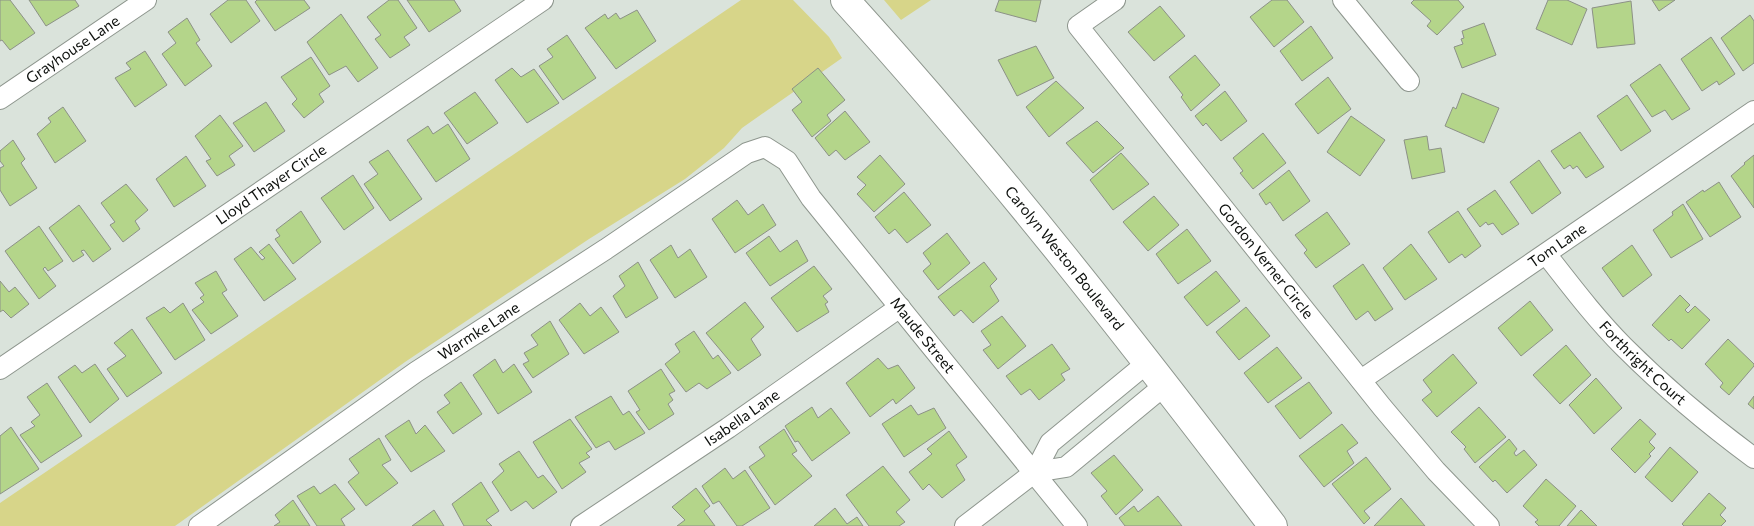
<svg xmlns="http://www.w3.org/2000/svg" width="1754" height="526" viewBox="0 0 1754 526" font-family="Commissioner,sans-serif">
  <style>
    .green { fill: #d7d589 }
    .building { fill: #b4d58a; stroke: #8c9187 }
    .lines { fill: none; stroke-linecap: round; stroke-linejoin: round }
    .street-casing { stroke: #8e968e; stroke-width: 22 }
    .secondary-casing { stroke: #8e968e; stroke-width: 30 }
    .street { stroke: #fff; stroke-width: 20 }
    .secondary { stroke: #fff; stroke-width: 28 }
    .labels { text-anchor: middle; stroke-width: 4; stroke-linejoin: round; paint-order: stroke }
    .street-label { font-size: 15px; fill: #0d100d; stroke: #dae3db }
  </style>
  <rect width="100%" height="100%" fill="#dae3db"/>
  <path class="green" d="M741 0H793L829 37 842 58 742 128 724 148 685 179 589 239 405 362 175 526H0V503Z
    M884 0H931L901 20Z"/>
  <path class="building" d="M0 0H10L35 33 10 50 2 40 0 41Z
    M29 0H75L79 6 46 26Z
    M228 0H246L260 21 231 43 210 14Z
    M257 0H304L310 8 275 31 255 2Z
    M389 0H398L417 28 404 37 410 45 390 58 375 39 381 35 367 17Z
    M407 0H454L461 11 429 32Z
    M999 0H1041L1036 22 995 11Z
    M1272 0H1287L1304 22 1274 47 1250 17Z
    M1414 0H1458L1464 7 1437 35 1427 26 1431 21 1411 3Z
    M1548 0H1567L1587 9 1572 45 1536 29Z
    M1652 0H1675L1659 11Z
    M1631 1 1635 44 1597 48 1592 8Z
    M1160 6 1185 36 1154 61 1128 32Z
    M637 10 656 41 616 69 585 28 605 14 608 19 616 13 620 19Z
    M341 14 378 68 358 82 346 66 329 75 307 42Z
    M1750 15 1754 21V63L1743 71 1721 38Z
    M187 18 200 40 196 43 212 66 185 86 162 54 176 43 168 32Z
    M1484 23 1496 55 1462 68 1454 47 1463 44 1461 39 1464 38 1462 31Z
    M1311 26 1333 58 1302 81 1280 51Z
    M567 35 596 78 563 100 539 66 553 57 547 49Z
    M1711 37 1735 74 1719 85 1717 81 1702 91 1681 59Z
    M1036 46 1054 78 1017 96 998 60Z
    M145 51 167 85 135 107 115 78 131 69 126 63Z
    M1195 55 1220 85 1191 111 1181 97 1183 95 1169 77Z
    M311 57 330 86 319 94 324 102 304 118 292 104 297 99 281 77Z
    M1660 64 1690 109 1672 120 1665 110 1652 117 1630 85Z
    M512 68 521 77 534 69 559 103 527 123 495 80Z
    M818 68 845 100 827 115 831 121 812 137 792 110 802 102 792 89Z
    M1328 77 1351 109 1318 134 1295 104Z
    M1056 81 1084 108 1049 137 1026 107Z
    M1225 91 1247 121 1221 141 1206 123 1203 126 1195 116Z
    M475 92 498 123 467 144 444 113Z
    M1462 93 1499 108 1484 143 1445 126 1453 107 1456 109Z
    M1627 95 1651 131 1621 151 1597 116Z
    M266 102 285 131 254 152 233 123Z
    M63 107 86 141 55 163 37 134 51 122 48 118Z
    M845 111 870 142 845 160 836 150 829 156 815 138Z
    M220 115 243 146 229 156 235 165 217 176 206 161 211 159 195 136Z
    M1351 116 1385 140 1360 176 1327 152Z
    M1097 121 1124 148 1093 173 1066 143Z
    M448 124 470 159 436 182 407 140 428 126 433 134Z
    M1580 132 1604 167 1586 178 1577 166 1573 169 1570 165 1564 169 1551 151Z
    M1263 133 1286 163 1253 189 1240 173 1243 171 1233 158Z
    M1427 136 1429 150 1441 148 1445 172 1412 179 1404 140Z
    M13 140 25 159 21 163 37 188 10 206 0 190V168L4 166 0 161V151Z
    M388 150 422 199 390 221 364 184 378 174 369 162Z
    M1121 153 1149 184 1113 210 1090 180Z
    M880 155 905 184 874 212 857 194 866 185 857 177Z
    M1754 155V208L1731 176 1745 164 1744 163Z
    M186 156 206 186 174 207 156 179Z
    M1539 160 1561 193 1532 214 1510 182Z
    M1289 170 1310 201 1283 221 1270 202 1266 205 1259 194Z
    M353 175 374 208 344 230 321 198Z
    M1719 182 1741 217 1710 237 1686 202 1703 190 1704 192Z
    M126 184 148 210 135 221 140 229 123 242 110 225 115 222 101 203Z
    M1495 190 1519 224 1502 235 1493 223 1488 225 1486 222 1480 227 1467 209Z
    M904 192 931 225 907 243 895 229 889 234 875 217Z
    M1154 196 1179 225 1148 251 1123 222Z
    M737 200 748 215 763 204 776 225 735 253 712 219Z
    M1683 204 1703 239 1671 258 1653 230 1673 215 1672 212Z
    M79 205 111 249 93 262 84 250 81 251 84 255 73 262 49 228Z
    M301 211 321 242 293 264 275 239 280 236 276 230Z
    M1458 211 1481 246 1465 258 1462 254 1449 263 1428 232Z
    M1327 212 1350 244 1316 268 1304 253 1307 250 1295 235Z
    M39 226 63 261 48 271 45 267 43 269 56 286 39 299 5 251Z
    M1187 229 1211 261 1178 284 1156 254Z
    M947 233 970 263 938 290 923 271 931 264 923 253Z
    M769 236 780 252 797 240 808 261 770 286 746 253Z
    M269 244 296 279 264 301 234 259 251 247 262 260 265 258 259 252Z
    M1411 244 1437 279 1405 300 1383 268Z
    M671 245 678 258 690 249 707 277 675 298 650 260Z
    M1632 245 1652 275 1623 297 1602 268Z
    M638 262 658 298 626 318 613 296 625 286 619 276Z
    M984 262 997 279 990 286 999 301 973 323 961 310 954 316 938 297Z
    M1363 264 1393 309 1375 321 1368 311 1356 320 1333 286Z
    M814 266 832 289 823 296 828 302 825 304 829 312 797 332 771 298Z
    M216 271 227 290 222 293 238 316 211 334 192 310 204 302 200 298 204 295 195 283Z
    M1216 271 1240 301 1207 326 1184 297Z
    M0 281 9 292 15 287 29 304 11 318 3 310 0 312Z
    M1680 295 1690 305 1685 310 1688 313 1695 306 1710 320 1682 349 1671 339 1669 341 1652 325Z
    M1530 301 1553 330 1521 356 1498 328Z
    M745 302 764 327 751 339 761 355 738 371 706 333Z
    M183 303 205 340 175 360 146 318 164 307 170 313Z
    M580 303 590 316 601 307 619 332 584 354 559 320Z
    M1246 307 1270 336 1239 360 1216 332Z
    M1002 316 1026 346 998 369 983 350 991 345 981 331Z
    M550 321 569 354 533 378 523 364 529 361 524 353 538 345 531 335Z
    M132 329 162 373 127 397 107 369 126 356 114 343Z
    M694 331 713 359 718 355 731 373 707 389 699 383 686 392 665 364 680 352 675 344Z
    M1728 339 1754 364V366L1729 395 1720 387 1723 383 1705 364Z
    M1052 344 1070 369 1061 374 1065 380 1039 400 1030 389 1021 395 1006 376Z
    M1566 345 1591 375 1560 404 1533 375Z
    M1277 347 1302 378 1268 403 1244 373Z
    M1453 354 1477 383 1437 417 1422 400 1432 392 1423 380Z
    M878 358 888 369 898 365 915 388 896 404 893 399 870 417 846 383Z
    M495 359 503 373 514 364 532 392 498 414 473 375Z
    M95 364 119 399 90 423 58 377 75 365 82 373Z
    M661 369 675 391 669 394 673 400 668 404 674 414 649 430 636 412 640 410 628 391Z
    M1596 378 1622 408 1594 434 1569 405Z
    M461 382 482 414 453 434 437 412 450 403 444 395Z
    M1309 382 1332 413 1300 439 1275 406Z
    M47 383 82 436 41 463 20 435 35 426 31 422 40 415 27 397Z
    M611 396 623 415 629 411 645 433 615 450 609 441 596 448 575 417Z
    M1754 396V409L1748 404Z
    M911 405 918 415 934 408 946 428 904 457 882 424Z
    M812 407 818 418 831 408 850 433 812 461 798 441 795 442 785 426Z
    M1479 407 1506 437 1475 463 1464 449 1466 447 1451 432Z
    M570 419 592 449 586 453 590 457 579 463 586 472 562 489 533 442Z
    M1640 419 1656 434 1649 442 1655 448 1649 454 1651 456 1635 473 1611 449Z
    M409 420 416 434 425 425 445 451 411 472 385 436Z
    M1342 424 1358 443 1347 451 1354 463 1324 487 1299 456Z
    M11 427 39 469 0 494V436Z
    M784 429 797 451 792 454 812 476 775 505 749 467 765 456 759 447Z
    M949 431 967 457 956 465 965 480 942 498 929 484 923 490 909 472 932 454 927 449Z
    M379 438 391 460 382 465 398 483 366 506 348 482 359 473 349 459Z
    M1509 439 1517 449 1514 453 1516 456 1524 450 1537 465 1507 493 1495 480 1493 482 1479 467Z
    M1670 447 1698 472 1672 502 1645 477Z
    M519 451 538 478 543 475 557 492 533 509 526 501 511 511 492 482 504 471 499 464Z
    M1114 455 1143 490 1116 515 1101 496 1107 491 1091 473Z
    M1366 457 1391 489 1364 511 1370 518 1364 524 1332 484Z
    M883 466 910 500 896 512 905 522 899 526H869L846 495Z
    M725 468 733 479 745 470 770 508 742 526H737L719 501 713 504 702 486Z
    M1546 479 1576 506 1559 526H1539L1535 522 1538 520 1523 506Z
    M481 482 499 511 486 520 492 526H464L452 504Z
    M335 484 355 509 341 519 345 526H317L297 496 314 486 320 494Z
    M696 488 710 506 704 511 715 526H677L685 520 672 507Z
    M1709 493 1726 508 1720 515 1726 521 1721 526H1684L1682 524Z
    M1158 496 1182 526H1125L1119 518 1134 506 1138 512Z
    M1401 498 1425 526H1374Z
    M293 500 310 526H274L280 522 275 515Z
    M835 508 847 524 857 517 863 526H814Z
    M434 510 444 526H412Z
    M1581 510 1597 526H1567Z"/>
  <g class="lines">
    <g class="street-casing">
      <g id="street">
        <path id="s1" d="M1115 0 1078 26 1382 407 1436 471 1489 526"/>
        <path d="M1343 0 1409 81"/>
        <path id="s2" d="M0 99 146 0"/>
        <path id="s3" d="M1546 254C1571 286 1596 319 1624 347 1665 388 1708 424 1754 458"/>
        <path id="s4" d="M0 369 543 0"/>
        <path id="s5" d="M1361 380 1754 111"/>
        <path d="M1035 472 1066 467 1165 385"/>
        <path id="s6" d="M199 526 416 372 606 249 747 153 765 147 787 161 811 198 1077 526"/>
        <path id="s7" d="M581 526 728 428 900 307"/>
        <path d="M965 526 1035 472 1050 443 1147 363"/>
      </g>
    </g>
    <g class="secondary-casing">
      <g id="secondary">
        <path id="s8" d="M845 0C997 167 1136 346 1273 526"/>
      </g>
    </g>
    <use href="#street" class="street"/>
    <use href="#secondary" class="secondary"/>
  </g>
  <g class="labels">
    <g class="street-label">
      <text dy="5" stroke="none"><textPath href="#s2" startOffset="88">Grayhouse Lane</textPath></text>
      <text dy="5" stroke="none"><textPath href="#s4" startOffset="328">Lloyd Thayer Circle</textPath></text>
      <text dy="5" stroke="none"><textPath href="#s5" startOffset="238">Tom Lane</textPath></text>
      <text dy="5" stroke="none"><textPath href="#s8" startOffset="339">Carolyn Weston Boulevard</textPath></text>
      <text dy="5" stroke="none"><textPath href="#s1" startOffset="346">Gordon Verner Circle</textPath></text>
      <text dy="5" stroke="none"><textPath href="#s6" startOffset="341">Warmke Lane</textPath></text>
      <text dy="5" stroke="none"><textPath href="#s6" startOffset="929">Maude Street</textPath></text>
      <text dy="5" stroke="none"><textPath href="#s3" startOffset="146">Forthright Court</textPath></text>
      <text dy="5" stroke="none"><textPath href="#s7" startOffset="194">Isabella Lane</textPath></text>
    </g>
  </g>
</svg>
